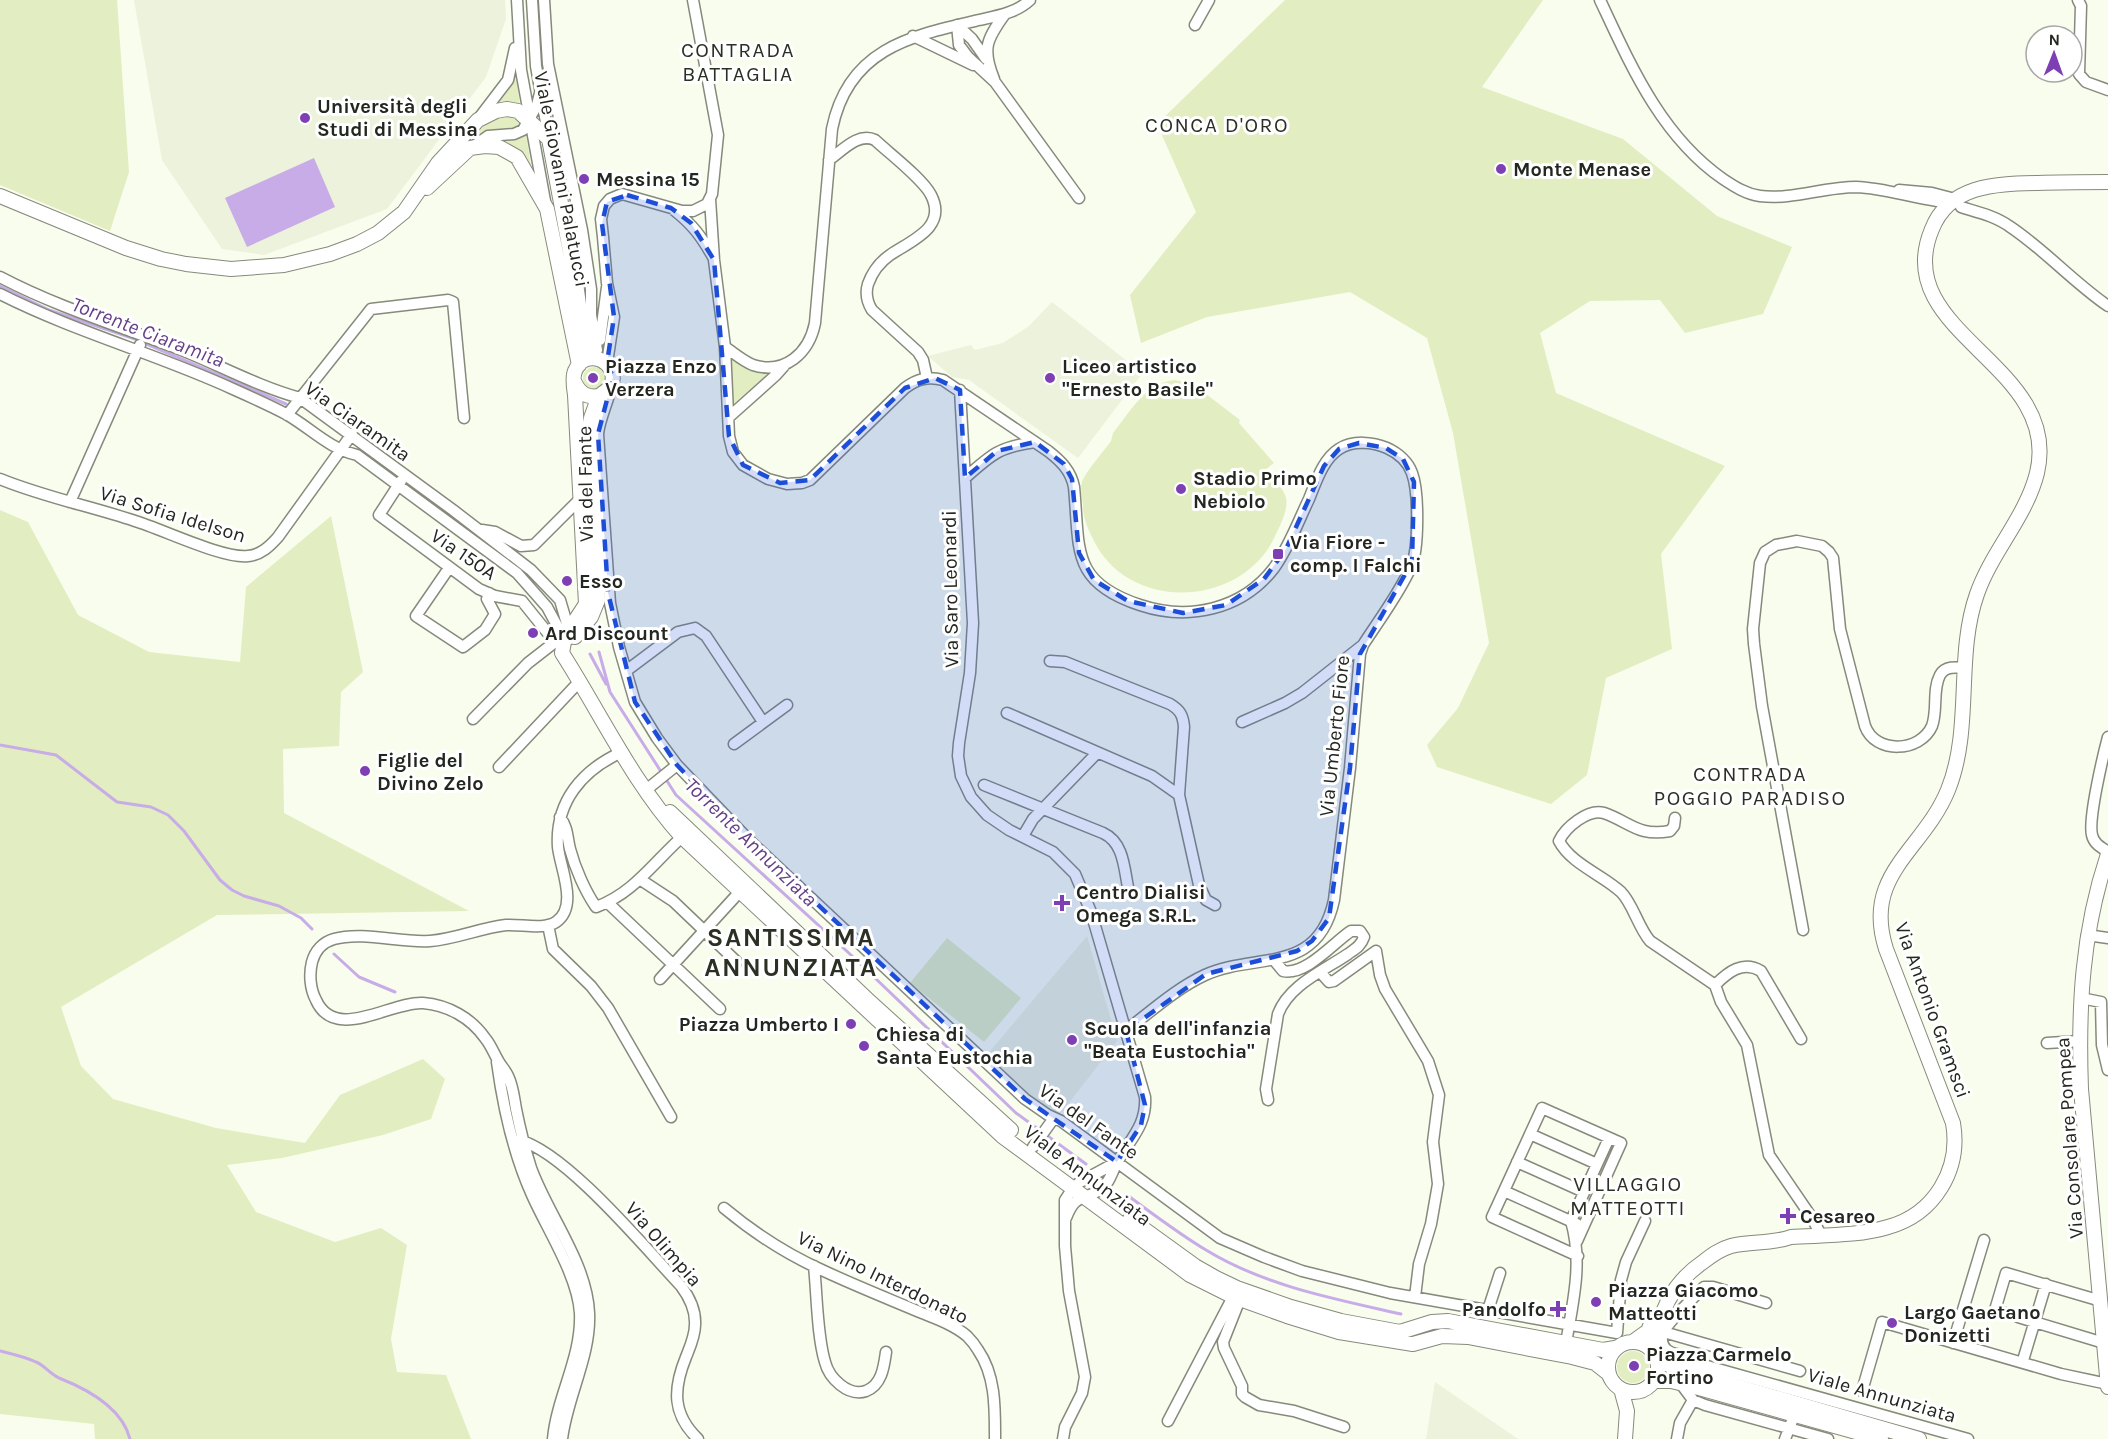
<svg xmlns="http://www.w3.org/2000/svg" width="2108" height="1439" viewBox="0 0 2108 1439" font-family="Karla,sans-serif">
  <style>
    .built { fill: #ecf2db }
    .green { fill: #e2eec1 }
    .water { fill: #c8ace7 }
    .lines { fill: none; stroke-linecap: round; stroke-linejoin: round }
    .stream { stroke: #c8ace7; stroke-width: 3 }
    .minor-casing { stroke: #868a7c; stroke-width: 13 }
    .major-casing { stroke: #868a7c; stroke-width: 16 }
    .minor { stroke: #fff; stroke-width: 10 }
    .major { stroke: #fff; stroke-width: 14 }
    .marked { fill: #1d4ed8; fill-opacity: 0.2; stroke: #1d4ed8; stroke-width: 4.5; stroke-dasharray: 12 8; stroke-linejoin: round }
    .poi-dot { fill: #7f3fb4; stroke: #fff; stroke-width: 2 }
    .labels { text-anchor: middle; stroke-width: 6; stroke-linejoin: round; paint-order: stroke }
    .poi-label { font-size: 20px; font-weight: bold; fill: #242620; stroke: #fff; text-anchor: start }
    .street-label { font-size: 20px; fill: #242620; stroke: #fff }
    .neighbourhood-label { font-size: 21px; letter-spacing: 1.5px; fill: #2c2f23; stroke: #fff }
    .water-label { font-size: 21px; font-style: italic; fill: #643f86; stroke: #fff }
    .district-label { font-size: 26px; font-weight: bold; letter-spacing: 1.5px; fill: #2c2f23; stroke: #fff }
  </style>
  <rect width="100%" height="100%" fill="#f8fdee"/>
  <path class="built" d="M134 0H505L506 19 486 77 387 209 264 255 222 249 162 160Z
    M1052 302 1127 361 1136 360 1147 367 1078 458 969 380 952 377 928 356 971 345 975 350 1003 343 1029 326Z
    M1087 936 1117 1041 1061 1113H1051L1029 1096 986 1056Z
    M1435 1382 1518 1439H1426Z"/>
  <path class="green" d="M0 0H117L129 172 110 231 0 185Z
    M1285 0H1543L1482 87 1623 139 1717 216 1792 247 1763 314 1685 333 1660 300 1590 301 1540 333 1556 393 1725 466 1661 554 1672 649 1606 678 1587 775 1551 804 1437 767 1427 745 1458 708 1489 643 1453 433 1427 338 1350 292 1207 317 1141 343 1130 295 1196 212 1157 124Z
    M516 76 520 105 498 104 510 87Z
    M512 114 524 120 521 126 509 129 491 130 471 139C485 124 492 117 512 114Z
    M526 135 531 165 516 149 499 140 517 138Z
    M731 357 747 368 769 373 733 404Z
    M583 378a11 11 0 1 1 22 0a11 11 0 1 1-22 0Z
    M1175 380 1193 384 1240 420 1239 423 1274 463 1265 470C1270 477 1282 486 1285 495 1290 506 1281 524 1276 534 1244 608 1128 614 1093 539 1087 527 1083 518 1083 505 1082 498 1080 488 1082 482 1086 471 1104 451 1111 441L1113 433C1131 411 1145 383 1175 380Z
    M0 510 28 522 78 615 149 652 240 662 246 587 331 516 363 672 341 692 339 746 283 749 284 813 469 911 217 915 61 1007 81 1066 113 1099 216 1128 305 1143 340 1095 423 1059 445 1079 431 1119 383 1135 282 1158 227 1165 256 1212 335 1242 381 1228 407 1245 391 1339 397 1372 446 1375 471 1439H95L94 1424 0 1414Z
    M947 938 1021 998 984 1042 910 983Z
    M1617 1367a16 16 0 1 1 32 0a16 16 0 1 1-32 0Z"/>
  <path class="water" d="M314 158 335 207 247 247 225 198Z"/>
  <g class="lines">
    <path class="stream" d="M0 286 49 310 135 339 286 404
      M599 652 610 692 676 795 851 955 1016 1113 1086 1164
      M590 654 606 684
      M0 745 56 755 117 802 151 807 168 815 184 831 220 880 232 890 244 896 279 906 301 918 312 929
      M334 954 359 977 395 992
      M1127 1195C1153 1214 1179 1234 1206 1250 1265 1286 1335 1299 1401 1314
      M0 1351C12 1354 25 1357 36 1362 44 1365 50 1374 59 1378 87 1389 122 1407 130 1439"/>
    <g class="minor-casing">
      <path id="minor" d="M517 0 521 70 545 201
        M532 0 536 66 549 139
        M544 0 548 64 582 230 591 289V315L597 350
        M1600 0C1631 66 1661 136 1723 179 1735 187 1746 194 1760 196 1792 200 1824 187 1856 187 1884 188 1909 197 1937 201
        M2078 0 2081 6 2079 74 2086 82 2108 90
        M957 25 959 45 968 57 995 82 1079 198
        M957 25 972 39 986 59
        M1195 25 1209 0
        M913 36 973 65
        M994 79C982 49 986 40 1005 14
        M479 118 508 80 515 48
        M471 148 488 136 514 134 523 130 537 105 540 93
        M829 160C842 151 858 132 875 140 890 154 923 179 931 195 948 228 910 241 890 255 880 262 872 273 868 284 865 294 867 302 872 310L918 352 923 360 927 378
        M1899 190 1932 193 1955 199
        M710 199 714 260 725 347 729 436 733 452 743 465 768 479 787 484 802 483 810 480 905 388C917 379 928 376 943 380L1048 451C1061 461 1071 471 1074 487 1080 549 1070 582 1140 605 1188 621 1242 610 1274 568 1289 547 1298 522 1309 499 1316 482 1323 459 1339 449 1353 440 1373 442 1387 448 1398 453 1408 462 1412 473 1419 492 1419 549 1411 567 1399 594 1379 620 1363 645L1360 654 1350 768 1334 900C1318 976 1255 952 1205 975 1179 987 1156 1007 1133 1025L1125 1029
        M1961 207C1977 212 1995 216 2009 226 2044 249 2073 282 2108 306
        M674 210C693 225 701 236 713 257
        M0 277C59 308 123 327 184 351 223 367 260 387 300 398L453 510 531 570 560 600 570 634
        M0 294C75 332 157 354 233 389 251 397 269 405 286 414 312 429 328 448 357 455L517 573 547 607 561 633 570 639
        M600 340 607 287
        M725 347C734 353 743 361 753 365 785 375 809 353 815 323L832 129C848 49 910 36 979 20 997 16 1016 13 1030 0
        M607 363 614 317 607 283 603 237 601 219 604 206 610 199 622 194 682 211H693L707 204 712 194 718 135 693 0
        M611 387C608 403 600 417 598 434L610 603 619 647 635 702 657 738 677 765 749 840 1025 1099 1048 1115 1061 1121 1220 1238 1264 1257 1302 1271 1390 1293 1617 1333 1621 1280 1626 1262 1645 1221
        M960 390 973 623 970 673 959 743 958 756 961 776 971 797 987 815 1009 830 1053 852 1075 874 1091 912 1145 1097C1147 1125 1130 1139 1118 1161 1112 1171 1110 1183 1101 1189 1083 1202 1076 1192 1066 1218
        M287 415 371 309 448 300 453 302 464 418
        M729 417 776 375 784 366
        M965 478C992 454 999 447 1035 442
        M0 479C44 497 90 506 135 521 162 529 223 559 248 556 261 555 270 546 278 537L352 434
        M401 481 379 515 479 589 495 596 522 601 555 642 528 663 473 719
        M70 502 140 345
        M482 530 495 532 521 546 534 545 581 498
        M449 568 416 616 463 647 485 630 495 614 487 599 489 593
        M1050 661 1065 662 1170 704C1180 710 1183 715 1184 727L1179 795 1199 885 1206 900 1215 905
        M626 671 678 632 695 628 706 636 763 722
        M1007 713 1152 776 1179 795
        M1242 722 1285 703 1302 693 1363 645
        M2108 737C2103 756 2088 819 2092 835 2094 844 2101 847 2108 852
        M734 744 787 705
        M499 767 579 682
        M984 785 1103 833C1125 843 1124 871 1129 892
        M646 790 677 765
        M560 817C568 828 567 837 570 849 575 868 585 891 596 907 633 894 654 862 682 837
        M1675 818 1674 826 1670 831C1638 837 1630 822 1604 813 1588 808 1565 828 1559 841 1571 864 1603 875 1621 892 1633 904 1638 927 1650 941L1715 985 1721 1002 1747 1045 1769 1155 1812 1218 1821 1235
        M1023 836 1033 819 1097 753
        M641 880 673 901 737 962
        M608 903 720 1009
        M548 925 553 949 591 986 608 1008 671 1117
        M1803 930 1762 706 1754 644 1753 629 1760 563 1765 552 1776 545 1797 541 1822 546 1829 552 1833 558 1840 629 1865 726C1875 754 1920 753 1932 726 1938 710 1932 690 1940 675 1945 666 1956 667 1965 668
        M2087 935 2108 938
        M1321 973 1329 982 1334 981 1376 951 1380 975 1385 989 1428 1061 1439 1095 1433 1142 1438 1184 1431 1224 1419 1264 1415 1297
        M660 979 745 886
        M1715 985C1728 972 1743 960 1761 971L1801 1039
        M2081 998 2101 1002 2102 1045 2108 1070
        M2047 1043 2080 1041
        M497 1062C503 1106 513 1153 532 1195 547 1229 578 1276 580 1313 582 1357 557 1396 553 1439
        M1268 1100 1266 1089 1278 1014C1289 985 1323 971 1348 954 1355 949 1361 946 1364 937L1360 931H1351C1334 942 1306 976 1283 971L1274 960
        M1530 1134 1597 1164
        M519 1140C566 1152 646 1249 681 1286 690 1298 696 1310 695 1325 695 1336 690 1347 686 1357 673 1389 672 1414 698 1439
        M1033 1147 1054 1118
        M1517 1162 1584 1192
        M1504 1191 1577 1224
        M724 1208C754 1233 788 1255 824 1271 856 1286 889 1299 922 1313 937 1319 954 1325 967 1336 971 1340 975 1345 978 1350 996 1376 995 1409 995 1439
        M1577 1241 1621 1143 1542 1108 1492 1217 1578 1256
        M814 1266C817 1294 817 1336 825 1362 829 1378 848 1397 866 1391 882 1385 884 1366 886 1352
        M1239 1294 1240 1299 1223 1342 1224 1348 1242 1386V1394L1245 1397 1259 1405 1294 1411 1344 1427
        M1488 1310 1500 1273
        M2005 1313 1995 1310 2006 1273 2101 1301
        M2018 1317 2104 1343
        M1660 1331 1800 1371
        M1566 1343C1573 1302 1583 1262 1571 1221L1609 1138
        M1953 1343 1984 1240
        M2024 1357 2046 1284
        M1700 1364 1699 1358C1689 1353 1677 1358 1667 1350 1662 1346 1661 1339 1663 1333 1668 1322 1692 1299 1701 1290L1704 1287H1713L1766 1303
        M1683 1369 1700 1364 1968 1439
        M1681 1384 1693 1400 1705 1405 1828 1439
        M1862 1391 1882 1322 2061 1374 2108 1384
        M1168 1421 1236 1291
        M562 1439C567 1397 591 1356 589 1313 587 1263 548 1215 531 1168 525 1149 520 1129 516 1109 514 1098 513 1086 508 1076 506 1071 502 1067 499 1062 494 1054 491 1045 485 1038 471 1018 448 1005 423 1003 391 1001 335 1043 316 1000 310 989 309 974 312 962 315 951 323 942 334 939 363 931 400 943 430 941 456 939 480 928 506 925 521 924 544 930 556 922 579 906 560 868 558 847 555 802 582 770 622 752
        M1063 1439 1065 1427 1082 1393 1085 1377 1069 1291 1065 1246V1200L1073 1188 1080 1182 1117 1162
        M1677 1439 1680 1423 1693 1400
        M1785 1439 1792 1421"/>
    </g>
    <g class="major-casing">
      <path id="major" d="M427 188 470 148 485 146 499 147 517 157 547 209 579 365
        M0 196 126 248 161 259 186 264 231 269 284 265 330 254 357 244 378 233 404 212 438 163 478 120 496 111 507 109 518 111 549 139 576 283 584 341 591 358
        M574 381C579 393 587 398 599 396L611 387C621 361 585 346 575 371 572 378 574 388 575 395L586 604 565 636 562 653C601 714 633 783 682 837L1002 1136 1190 1275 1234 1297 1287 1316 1339 1332 1413 1344 1442 1336 1468 1337 1572 1357 1595 1363 1609 1374
        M575 637 591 617 598 600 589 433 591 418 599 396
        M670 812 868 1000 1011 1130
        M2108 854C2082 932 2078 1007 2081 1089L2108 1387
        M1130 1219 1195 1266 1216 1278 1237 1288 1291 1307 1341 1321 1400 1332 1432 1322 1448 1321 1603 1350 1615 1348
        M1634 1341 1648 1331 1654 1316
        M1608 1367a25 25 0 1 1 50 0a25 25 0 1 1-50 0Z
        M1654 1352C1658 1314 1671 1284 1703 1262 1712 1255 1720 1249 1731 1246 1751 1241 1772 1244 1791 1237 1821 1235 1859 1236 1888 1227 1935 1214 1961 1169 1953 1123L1886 949C1862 874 1923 851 1948 790 1973 728 1955 656 1977 594 1992 551 2026 517 2037 473 2063 364 1888 333 1932 229 1950 184 1997 184 2038 183 2061 182 2085 182 2108 182
        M1657 1358 1674 1368 1919 1439
        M1655 1381H1671L1688 1385 1881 1439
        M1621 1389 1627 1411 1625 1439"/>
    </g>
    <use href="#minor" class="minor"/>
    <use href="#major" class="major"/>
  </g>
  <path class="marked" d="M627 195 671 208 691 223 714 260 729 436 743 465 780 483 810 480 905 388 935 378 960 390 965 478 997 451 1035 442 1064 464 1072 479 1079 553 1094 580 1128 601 1183 613 1226 605 1264 579 1286 549 1324 466 1339 449 1359 443 1386 448 1403 459 1414 482 1412 562 1360 654 1350 768 1329 918 1312 941 1297 951 1206 974 1126 1031 1145 1105 1141 1125 1117 1162 1025 1099 749 840 677 765 635 702 608 593 598 434 613 377 607 363 614 317 602 224 607 202Z"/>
  <g class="poi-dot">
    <circle cx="305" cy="118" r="6"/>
    <circle cx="1501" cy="169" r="6"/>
    <circle cx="584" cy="179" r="6"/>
    <circle cx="593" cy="378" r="6"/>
    <circle cx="1050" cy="378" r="6"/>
    <circle cx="1181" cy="489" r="6"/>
    <rect x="1272" y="548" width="12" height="12" rx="3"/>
    <circle cx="567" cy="581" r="6"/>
    <circle cx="533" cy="633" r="6"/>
    <circle cx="365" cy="771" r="6"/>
    <path d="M1059 894h6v6h6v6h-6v6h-6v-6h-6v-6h6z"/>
    <circle cx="851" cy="1024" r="6"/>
    <circle cx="1072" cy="1040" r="6"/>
    <circle cx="864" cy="1046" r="6"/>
    <path d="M1785 1207h6v6h6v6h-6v6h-6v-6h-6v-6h6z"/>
    <circle cx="1596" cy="1302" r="6"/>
    <path d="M1555 1300h6v6h6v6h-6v6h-6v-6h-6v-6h6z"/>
    <circle cx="1892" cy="1323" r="6"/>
    <circle cx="1634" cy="1366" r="6"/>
  </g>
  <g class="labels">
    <g class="poi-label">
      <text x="317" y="113">Università degli<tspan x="317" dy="23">Studi di Messina</tspan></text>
      <text x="1513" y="176">Monte Menase</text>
      <text x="596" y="186">Messina 15</text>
      <text x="605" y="373">Piazza Enzo<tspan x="605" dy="23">Verzera</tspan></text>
      <text x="1062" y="373">Liceo artistico<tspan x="1062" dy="23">"Ernesto Basile"</tspan></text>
      <text x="1193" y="485">Stadio Primo<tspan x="1193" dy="23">Nebiolo</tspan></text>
      <text x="1290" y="549">Via Fiore -<tspan x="1290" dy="23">comp. I Falchi</tspan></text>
      <text x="579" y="588">Esso</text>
      <text x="545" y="640">Ard Discount</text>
      <text x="377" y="767">Figlie del<tspan x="377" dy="23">Divino Zelo</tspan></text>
      <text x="1076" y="899">Centro Dialisi<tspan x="1076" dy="23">Omega S.R.L.</tspan></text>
      <text x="839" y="1031" text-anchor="end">Piazza Umberto I</text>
      <text x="1084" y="1035">Scuola dell'infanzia<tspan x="1084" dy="23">"Beata Eustochia"</tspan></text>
      <text x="876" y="1041">Chiesa di<tspan x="876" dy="23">Santa Eustochia</tspan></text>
      <text x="1800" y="1223">Cesareo</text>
      <text x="1608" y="1297">Piazza Giacomo<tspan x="1608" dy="23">Matteotti</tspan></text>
      <text x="1546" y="1316" text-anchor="end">Pandolfo</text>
      <text x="1904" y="1319">Largo Gaetano<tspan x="1904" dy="23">Donizetti</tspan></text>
      <text x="1646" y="1361">Piazza Carmelo<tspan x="1646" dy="23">Fortino</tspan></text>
    </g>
    <g class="street-label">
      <text transform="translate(562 179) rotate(79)" y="7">Viale Giovanni Palatucci</text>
      <text transform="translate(358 421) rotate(35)" y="7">Via Ciaramita</text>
      <text transform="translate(585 484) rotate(-91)" y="7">Via del Fante</text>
      <text transform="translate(173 514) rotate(17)" y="7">Via Sofia Idelson</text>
      <text transform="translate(464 554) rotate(34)" y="7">Via 150A</text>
      <text transform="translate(950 589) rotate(-91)" y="7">Via Saro Leonardi</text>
      <text transform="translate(1334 736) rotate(-84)" y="7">Via Umberto Fiore</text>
      <text transform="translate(1933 1010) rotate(70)" y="7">Via Antonio Gramsci</text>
      <text transform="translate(1089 1121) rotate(35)" y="7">Via del Fante</text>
      <text transform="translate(2069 1138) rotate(-94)" y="7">Via Consolare Pompea</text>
      <text transform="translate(1088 1175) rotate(37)" y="7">Viale Annunziata</text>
      <text transform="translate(664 1244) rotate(49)" y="7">Via Olimpia</text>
      <text transform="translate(883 1277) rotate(26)" y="7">Via Nino Interdonato</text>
      <text transform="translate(1882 1395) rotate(16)" y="7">Viale Annunziata</text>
    </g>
    <g class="neighbourhood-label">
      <text x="738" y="57">CONTRADA<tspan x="738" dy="24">BATTAGLIA</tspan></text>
      <text x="1217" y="132">CONCA D'ORO</text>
      <text x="1750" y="781">CONTRADA<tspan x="1750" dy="24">POGGIO PARADISO</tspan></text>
      <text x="1628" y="1191">VILLAGGIO<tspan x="1628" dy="24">MATTEOTTI</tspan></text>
    </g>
    <g class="water-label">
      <text transform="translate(148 332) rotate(21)" y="7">Torrente Ciaramita</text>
      <text transform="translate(751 842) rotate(44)" y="7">Torrente Annunziata</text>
    </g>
    <g class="district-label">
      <text x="791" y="946">SANTISSIMA<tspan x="791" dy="30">ANNUNZIATA</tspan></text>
    </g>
  </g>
  <g transform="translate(2054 54) rotate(1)"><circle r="28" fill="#ffffff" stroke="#a7a8a6" stroke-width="1.5"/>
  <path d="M0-4.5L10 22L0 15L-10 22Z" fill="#7f3fb4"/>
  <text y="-9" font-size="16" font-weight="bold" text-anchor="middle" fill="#242620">N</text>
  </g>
</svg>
